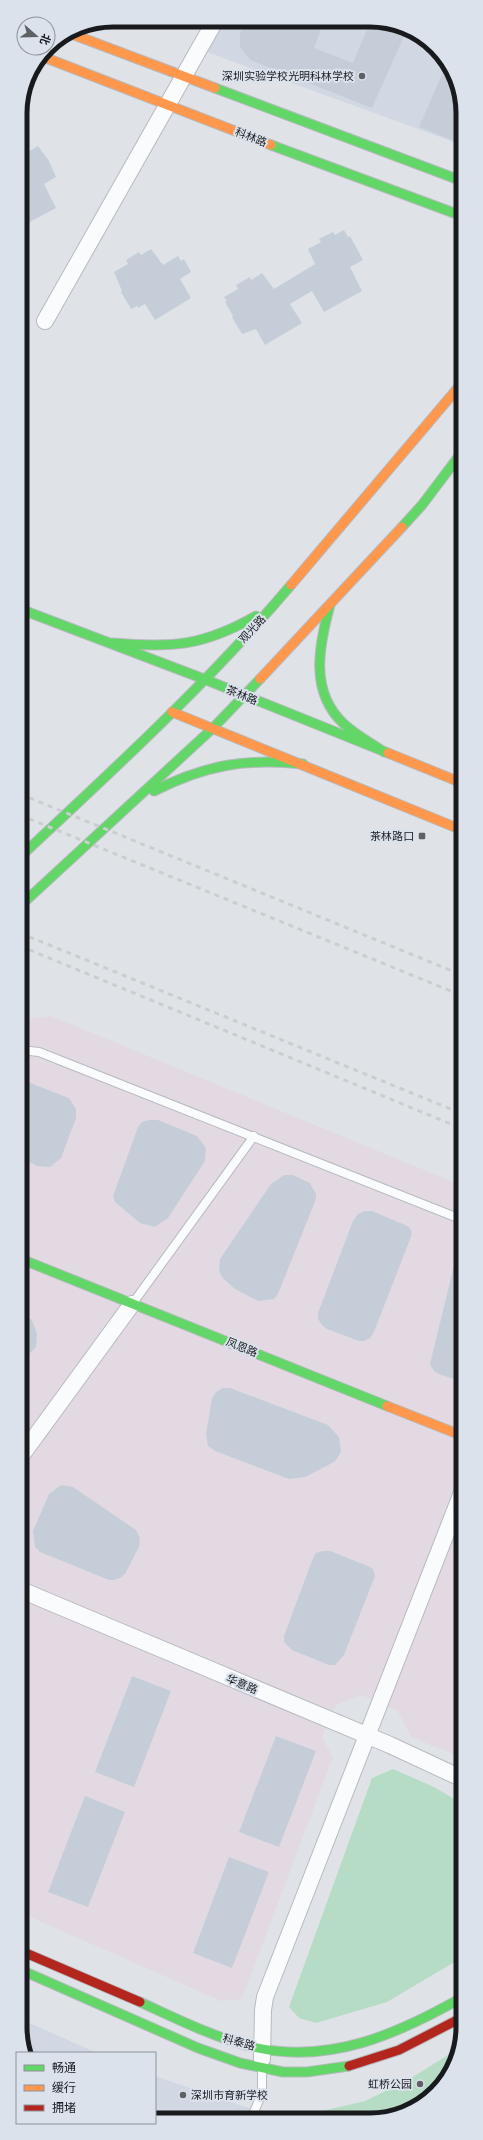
<svg xmlns="http://www.w3.org/2000/svg" width="483" height="2140" viewBox="0 0 483 2140" font-family="'Alegreya Sans','Noto Sans SC',sans-serif">
  <style>
    .commercial { fill: #e2d9e3 }
    .built { fill: #d1d8e3 }
    .green { fill: #b7dcc5 }
    .building { fill: #c5ced8 }
    .lines { fill: none; stroke-linecap: round; stroke-linejoin: round }
    .lane-casing { stroke: #b7babe; stroke-width: 10 }
    .street-casing { stroke: #b7babe; stroke-width: 18 }
    .fast-casing { stroke: #b7babe; stroke-width: 11 }
    .slow-casing { stroke: #b7babe; stroke-width: 11 }
    .jam-casing { stroke: #b7babe; stroke-width: 11 }
    .lane { stroke: #fafbfc; stroke-width: 8 }
    .street { stroke: #fafbfc; stroke-width: 16 }
    .fast { stroke: #63d668; stroke-width: 9 }
    .slow { stroke: #ff974d; stroke-width: 9 }
    .jam { stroke: #b3261e; stroke-width: 9 }
    .rail { stroke: #cbcdce; stroke-width: 3; stroke-dasharray: 5 5; stroke-linecap: butt }
    .poi-dot { fill: #5e6064; stroke: #dbe2ec; stroke-width: 1.5 }
    .labels { text-anchor: middle; stroke-width: 4; stroke-linejoin: round; paint-order: stroke }
    .poi-label { font-size: 11px; fill: #181a1d; stroke: #dbe2ec; text-anchor: end }
    .street-label { font-size: 11px; fill: #181a1d; stroke: #dbe2ec }
    .rim { fill: none; stroke: #181a1d; stroke-width: 5 }
  </style>
  <rect width="100%" height="100%" fill="#dfe3e8"/>
  <path class="commercial" d="M51 1016 463 1186V1758L411 1737 397 1710 361 1695 336 1705 322 1737 333 1757 242 1999 221 2001 21 1913 20 1020Z"/>
  <path class="built" d="M212 21 389 22 440 51 462 101V145L196 48Z
    M21 2020 32 2024 97 2053H27L21 2039Z
    M155 2076 266 2114 264 2119 155 2118Z"/>
  <path class="green" d="M393 1769 434 1787 463 1804V1957L387 2002 316 2023 299 2018 289 2007 372 1778Z
    M456 2050 440 2089 411 2110 382 2119H325L322 2111 365 2101 408 2080Z"/>
  <path class="building" d="M247 21H324L314 48 353 63 370 22H389L406 32 372 108 250 60 240 47V33Z
    M446 65 462 101V144L419 127Z
    M20 136 28 152 38 146 49 161 56 177 44 184 56 208 20 227Z
    M344 230 348 237 350 236 363 260 350 267 362 291 324 312 312 291 290 304 302 323 265 345 256 329 242 334 232 317 233 316 225 302 227 301 224 297 238 289 236 285 250 277 251 280 262 273 274 289 315 264 308 249 321 242 319 239 333 232 335 235Z
    M151 249 163 265 178 256 181 261 184 259 191 272 180 279 191 298 155 320 145 304 138 308 137 306 131 309 121 292 122 291 114 272 128 264 126 260 139 252 141 255Z
    M20 1079 69 1098 76 1109V1118L61 1158 50 1167 37 1166 20 1157Z
    M149 1120H158L197 1136 206 1148 205 1161 168 1218 155 1227 140 1223 115 1202 113 1196 138 1127 142 1122Z
    M284 1175H293L310 1183 316 1194V1199L278 1294 274 1299 258 1301 235 1289 222 1277 219 1271 220 1259 271 1184Z
    M365 1211H372L405 1225 410 1228 412 1234 374 1332 370 1338 364 1341H359L327 1329 322 1325 318 1319V1313L353 1221 358 1214Z
    M458 1249 463 1250V1382L439 1374 434 1371 430 1364Z
    M21 1311 32 1320 37 1334 36 1347 21 1362Z
    M223 1388H230L328 1425 339 1437 341 1452 338 1457 334 1462 305 1477 289 1479 215 1451 208 1446 206 1434 212 1398 216 1392Z
    M61 1485 73 1487 136 1530 140 1538 139 1547 125 1574 120 1578 114 1580H109L40 1552 35 1547 33 1531 49 1494Z
    M323 1551H330L368 1566 373 1569 375 1576 344 1655 335 1665H329L292 1650 284 1642V1636L313 1558 316 1553Z
    M132 1676 171 1691 134 1787 95 1772Z
    M276 1736 316 1751 279 1847 239 1832Z
    M85 1796 125 1812 88 1907 48 1892Z
    M229 1857 269 1872 232 1968 193 1953Z"/>
  <g class="lines">
    <g class="lane-casing">
      <path id="lane" d="M20 1050 39 1052 463 1220
        M133 1303 254 1136
        M251 2119 262 2093V2070"/>
    </g>
    <g class="street-casing">
      <path id="street" d="M45 321 215 21
        M21 1456 132 1304
        M21 1590 390 1745 463 1779
        M262 2059 263 2010 265 1997 463 1490"/>
    </g>
    <g class="fast-casing">
      <path id="fast" d="M215 88 462 181
        M271 145 462 216
        M402 527 422 505 462 452
        M330 605C319 645 309 692 344 724 356 735 371 743 384 752
        M20 609 204 679 388 753
        M113 643C173 648 203 646 256 616
        M154 791C205 765 246 758 303 764
        M20 857C113 770 209 682 291 585
        M20 906 213 728 260 679
        M21 1259 387 1406
        M21 1970 198 2048 240 2063 283 2072H307L349 2066
        M140 2002C177 2019 213 2037 253 2047 329 2065 398 2034 463 1997"/>
    </g>
    <g class="slow-casing">
      <path id="slow" d="M69 33 215 88
        M41 56 271 145
        M291 585 462 383
        M260 679 402 527
        M172 712 462 830
        M388 753 462 783
        M387 1406 463 1436"/>
    </g>
    <g class="jam-casing">
      <path id="jam" d="M21 1951 140 2002
        M349 2066 399 2050 463 2017"/>
    </g>
    <use href="#lane" class="lane"/>
    <use href="#street" class="street"/>
    <use href="#fast" class="fast"/>
    <use href="#slow" class="slow"/>
    <use href="#jam" class="jam"/>
    <path class="rail" d="M20 794 462 975
      M20 815 463 996
      M20 933 463 1114
      M20 946 463 1129"/>
  </g>
  <g class="poi-dot">
    <circle cx="362" cy="76" r="4"/>
    <rect x="418" y="832" width="8" height="8" rx="2"/>
    <circle cx="420" cy="2084" r="4"/>
    <circle cx="183" cy="2095" r="4"/>
  </g>
  <g class="labels">
    <g class="poi-label">
      <text x="354" y="80">深圳实验学校光明科林学校</text>
      <text x="414" y="840">茶林路口</text>
      <text x="412" y="2088">虹桥公园</text>
      <text x="191" y="2099" text-anchor="start">深圳市育新学校</text>
    </g>
    <g class="street-label">
      <text transform="translate(251 137) rotate(21)" y="4">科林路</text>
      <text transform="translate(252 629) rotate(-47)" y="4">观光路</text>
      <text transform="translate(242 695) rotate(22)" y="4">茶林路</text>
      <text transform="translate(242 1347) rotate(22)" y="4">凤恩路</text>
      <text transform="translate(242 1684) rotate(23)" y="4">华意路</text>
      <text transform="translate(239 2042) rotate(16)" y="4">科泰路</text>
    </g>
  </g>
  <path d="M0 0H483V2140H0ZM113 27H370A86 86 0 0 1 456 113V2027A86 86 0 0 1 370 2113H113A86 86 0 0 1 27 2027V113A86 86 0 0 1 113 27Z" fill="#dbe2ec" fill-rule="evenodd"/>
  <path class="rim" d="M113 27H370A86 86 0 0 1 456 113V2027A86 86 0 0 1 370 2113H113A86 86 0 0 1 27 2027V113A86 86 0 0 1 113 27Z"/>
  <rect x="16" y="2052" width="140" height="72" fill="#dbe2ec" stroke="#8d9299"/>
  <rect x="24" y="2065" width="20" height="6" fill="#63d668" stroke="#8d9299"/>
  <text x="52" y="2072" font-size="12" fill="#181a1d">畅通</text>
  <rect x="24" y="2085" width="20" height="6" fill="#ff974d" stroke="#8d9299"/>
  <text x="52" y="2092" font-size="12" fill="#181a1d">缓行</text>
  <rect x="24" y="2105" width="20" height="6" fill="#b3261e" stroke="#8d9299"/>
  <text x="52" y="2112" font-size="12" fill="#181a1d">拥堵</text>
  <g transform="translate(36 36) rotate(110)"><circle r="19" fill="#dbe2ec" stroke="#8d9299"/>
  <path d="M0-3L7 15L0 10L-7 15Z" fill="#5e6064"/>
  <text y="-6" font-size="11" font-weight="bold" text-anchor="middle" fill="#181a1d">北</text>
  </g>
</svg>
